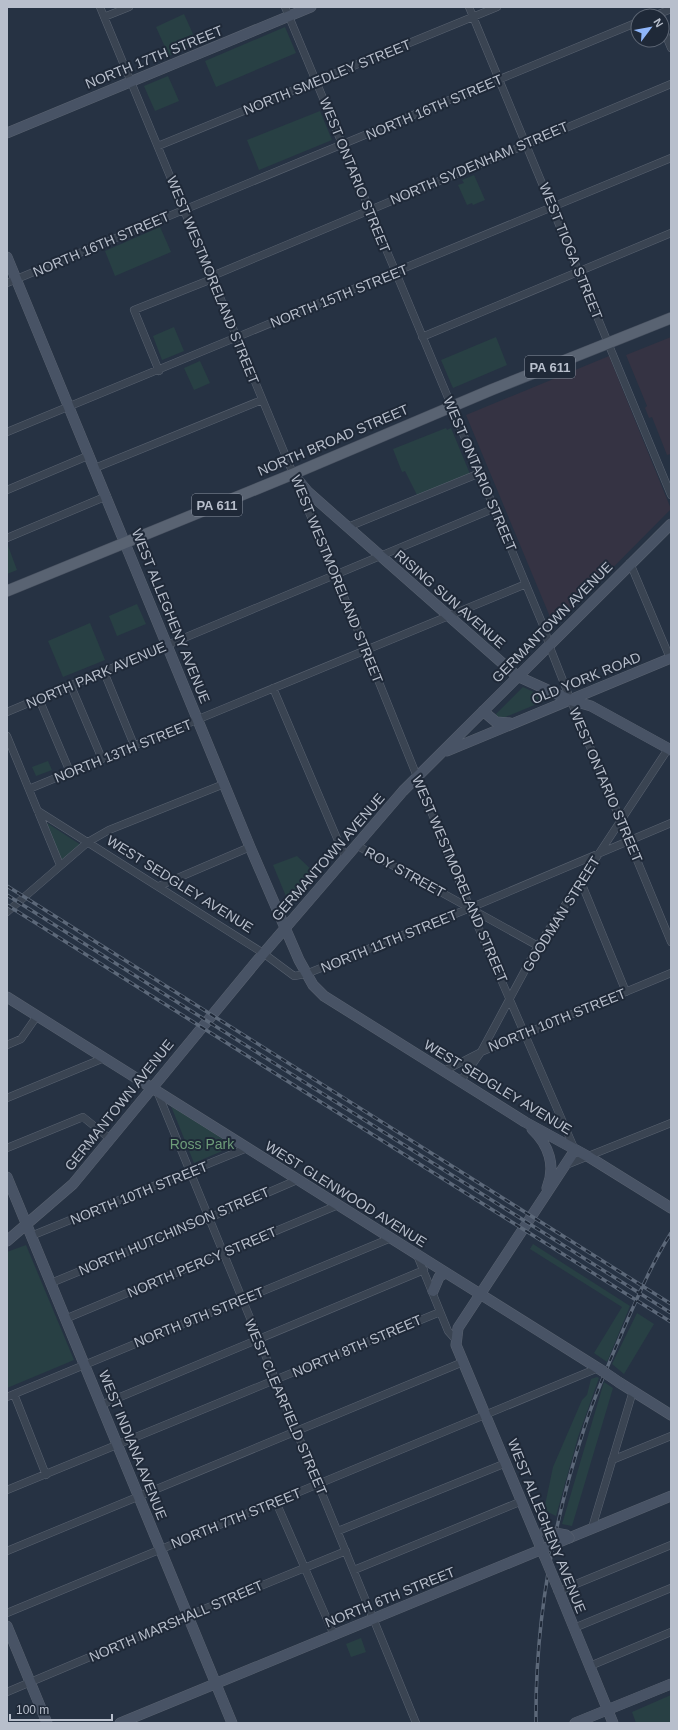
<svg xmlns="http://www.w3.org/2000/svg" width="678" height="1730" viewBox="0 0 678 1730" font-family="Arial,sans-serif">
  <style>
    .medical { fill: #353343 }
    .green { fill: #284044 }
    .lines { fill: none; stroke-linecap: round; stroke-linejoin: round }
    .street-casing { stroke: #596270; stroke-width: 8 }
    .secondary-casing { stroke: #596270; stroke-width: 11 }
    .primary-casing { stroke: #444d5c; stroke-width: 12 }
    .street { stroke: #3a4452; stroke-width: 7 }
    .secondary { stroke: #485365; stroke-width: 10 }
    .primary { stroke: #596372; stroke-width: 11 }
    .rail-casing { stroke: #5c6879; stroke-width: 3.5 }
    .rail { stroke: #1f2938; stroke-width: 2; stroke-dasharray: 6; stroke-linecap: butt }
    .secondary-bridge-casing { stroke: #596270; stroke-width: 11; stroke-linecap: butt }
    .secondary-bridge { stroke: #485365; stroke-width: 10 }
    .labels { text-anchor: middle; stroke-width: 4; stroke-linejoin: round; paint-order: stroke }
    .shield { fill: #1f2938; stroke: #8a92a0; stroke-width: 1 }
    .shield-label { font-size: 13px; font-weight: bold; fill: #b8bfcc }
    .street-label { font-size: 14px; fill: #b8bfcc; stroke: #1f2938 }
    .park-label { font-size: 14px; fill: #6e9d7a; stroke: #1f2938 }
  </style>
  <rect width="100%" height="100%" fill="#263243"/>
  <path class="medical" d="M671 337V454L667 455 652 417 649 418 645 408 647 406 626 355Z
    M609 356 671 509 556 625 553 624 466 415Z"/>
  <path class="green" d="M184 14 197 43 169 56 156 27Z
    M285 27 296 53 216 87 205 61Z
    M168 76 179 101 155 111 144 86Z
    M320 111 332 140 259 170 247 140Z
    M474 175 485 200 473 205 472 203 467 205 458 185 464 183 462 180Z
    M160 227 171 252 115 276 105 251Z
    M174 327 184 351 162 360 153 336Z
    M496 337 507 365 453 388 441 360Z
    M200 361 210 383 194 390 184 368Z
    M446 428 447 430 451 428 470 474 417 495 405 471 402 472 393 449Z
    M7 543 17 570 7 574Z
    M137 604 146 624 117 636 109 616Z
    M90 623 105 660 63 677 48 641Z
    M523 687 549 699 503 718 497 717 496 714Z
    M48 761 52 770 36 776 32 767Z
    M47 823 81 845 62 862Z
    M297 856 317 875 290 906 273 865Z
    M171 1106 234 1146 194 1163Z
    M533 1244 630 1306 607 1362 594 1353 622 1307 530 1249Z
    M26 1245 74 1360 7 1388V1252Z
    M637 1313 654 1324 624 1374 612 1364Z
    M597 1377 599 1378 578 1437 556 1516 544 1510 553 1467 582 1400 587 1395 591 1379Z
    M604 1382 613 1388 572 1526 562 1524Z
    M361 1638 366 1652 351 1657 346 1644Z
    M671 1695V1723H636L632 1712Z"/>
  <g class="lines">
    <g class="street-casing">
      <path id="street" d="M100 7 366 650 470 908 575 1150
        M285 7 545 630 549 645 571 701 671 942
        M469 7 671 495
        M654 16 671 9
        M104 17 129 7
        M662 26 671 48
        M158 146 497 7
        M7 283 638 22
        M422 337 671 233
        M159 371 134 310 212 279 217 274 671 84
        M7 432 671 158
        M95 468 262 400
        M7 490 90 455
        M348 527 480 473
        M7 538 107 496
        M630 563 670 658
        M104 672 134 745
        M71 686 102 759
        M273 688 345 857
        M39 699 70 772
        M7 712 495 508
        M7 736 60 865
        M29 789 526 584
        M38 811 263 953 294 976 306 974 470 908 671 823
        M356 845 538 946
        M581 882 626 992
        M159 886 250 847
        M7 912 88 842 109 830 224 784
        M7 1045 21 1039 37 1016
        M444 1071 481 1052 671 973
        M460 1082 481 1052 538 946 668 749
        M157 1091 416 1723
        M7 1098 104 1058
        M7 1148 83 1117 109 1138
        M566 1165 671 1123
        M31 1236 247 1148
        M417 1255 448 1331 456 1340
        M51 1283 202 1221 297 1180
        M65 1319 338 1205
        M14 1394 46 1475
        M7 1397 391 1238
        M101 1405 424 1270
        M612 1460 671 1436
        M7 1490 440 1312
        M276 1502 334 1635
        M592 1528 633 1391
        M338 1531 506 1463
        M7 1551 463 1362
        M354 1570 522 1501
        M559 1591 671 1545
        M7 1613 598 1368
        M574 1628 671 1588
        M590 1666 671 1632
        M7 1692 187 1616 346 1551"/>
    </g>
    <g class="secondary-casing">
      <path id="secondary" d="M7 133 311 7
        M7 257 250 847 299 960 313 985 324 996 525 1122 589 1157 671 1208
        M293 474 308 492 517 676 570 700 591 706 671 750
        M483 711 496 722 510 723
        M447 751 671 658
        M7 997 601 1370
        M532 1129C549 1145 556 1166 547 1188
        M7 1177 232 1723
        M7 1241 73 1184 256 962 403 791 671 524
        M433 1291 439 1277 445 1273
        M620 1383 671 1415
        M569 1538 671 1496
        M544 1555 456 1345 458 1328 575 1150
        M559 1591 613 1723
        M7 1626 47 1723
        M120 1723 545 1548
        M575 1723 671 1684"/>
    </g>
    <g class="primary-casing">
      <path id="primary" d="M7 591 293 474 491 390 671 318"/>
    </g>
    <use href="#street" class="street"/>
    <use href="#secondary" class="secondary"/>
    <use href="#primary" class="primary"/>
    <g class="rail-casing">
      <path id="rail" d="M7 886 671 1304
        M7 895 671 1313
        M7 905 671 1322
        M536 1723C535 1624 553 1523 584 1429 595 1394 610 1361 624 1328 638 1296 652 1263 671 1233"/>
    </g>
    <use href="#rail" class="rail"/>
    <g class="secondary-bridge-casing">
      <path id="secondary-bridge" d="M601 1370 620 1383
        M544 1531 566 1535 569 1538 545 1548
        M544 1555 559 1591"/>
    </g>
    <use href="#secondary-bridge" class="secondary-bridge"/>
  </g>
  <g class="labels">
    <g class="shield">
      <rect x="525" y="356" width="50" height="22" rx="3"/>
      <rect x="192" y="494" width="50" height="22" rx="3"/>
    </g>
    <g class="shield-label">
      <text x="550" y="372">PA 611</text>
      <text x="217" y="510">PA 611</text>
    </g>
    <g class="street-label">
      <text transform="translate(154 57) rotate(-22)" y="5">NORTH 17TH STREET</text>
      <text transform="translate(327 77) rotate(-22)" y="5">NORTH SMEDLEY STREET</text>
      <text transform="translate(434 107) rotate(-23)" y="5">NORTH 16TH STREET</text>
      <text transform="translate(479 163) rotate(-23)" y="5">NORTH SYDENHAM STREET</text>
      <text transform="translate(355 175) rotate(68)" y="5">WEST ONTARIO STREET</text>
      <text transform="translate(101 244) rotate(-23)" y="5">NORTH 16TH STREET</text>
      <text transform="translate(571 251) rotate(68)" y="5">WEST TIOGA STREET</text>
      <text transform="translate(213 280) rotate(68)" y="5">WEST WESTMORELAND STREET</text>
      <text transform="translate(339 296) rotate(-22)" y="5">NORTH 15TH STREET</text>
      <text transform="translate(333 440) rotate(-23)" y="5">NORTH BROAD STREET</text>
      <text transform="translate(480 474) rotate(67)" y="5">WEST ONTARIO STREET</text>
      <text transform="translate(337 579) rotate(68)" y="5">WEST WESTMORELAND STREET</text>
      <text transform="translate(450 599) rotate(41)" y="5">RISING SUN AVENUE</text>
      <text transform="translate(171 616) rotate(68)" y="5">WEST ALLEGHENY AVENUE</text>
      <text transform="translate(552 622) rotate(-45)" y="5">GERMANTOWN AVENUE</text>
      <text transform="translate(96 675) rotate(-23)" y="5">NORTH PARK AVENUE</text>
      <text transform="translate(586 678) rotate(-22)" y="5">OLD YORK ROAD</text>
      <text transform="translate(123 751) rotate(-22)" y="5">NORTH 13TH STREET</text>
      <text transform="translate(606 785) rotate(67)" y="5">WEST ONTARIO STREET</text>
      <text transform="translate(328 857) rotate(-49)" y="5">GERMANTOWN AVENUE</text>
      <text transform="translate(405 872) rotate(29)" y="5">ROY STREET</text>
      <text transform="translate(460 879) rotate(67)" y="5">WEST WESTMORELAND STREET</text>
      <text transform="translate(180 884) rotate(32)" y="5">WEST SEDGLEY AVENUE</text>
      <text transform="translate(561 914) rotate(-58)" y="5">GOODMAN STREET</text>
      <text transform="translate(389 941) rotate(-22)" y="5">NORTH 11TH STREET</text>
      <text transform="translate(557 1020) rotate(-22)" y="5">NORTH 10TH STREET</text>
      <text transform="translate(498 1087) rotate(31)" y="5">WEST SEDGLEY AVENUE</text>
      <text transform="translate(119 1105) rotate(-51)" y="5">GERMANTOWN AVENUE</text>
      <text transform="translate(139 1193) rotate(-22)" y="5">NORTH 10TH STREET</text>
      <text transform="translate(346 1194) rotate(32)" y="5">WEST GLENWOOD AVENUE</text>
      <text transform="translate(174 1231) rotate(-23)" y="5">NORTH HUTCHINSON STREET</text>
      <text transform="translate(202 1262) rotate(-23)" y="5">NORTH PERCY STREET</text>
      <text transform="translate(199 1317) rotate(-22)" y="5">NORTH 9TH STREET</text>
      <text transform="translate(357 1346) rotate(-23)" y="5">NORTH 8TH STREET</text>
      <text transform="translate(286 1407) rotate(67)" y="5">WEST CLEARFIELD STREET</text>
      <text transform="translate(133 1445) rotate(68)" y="5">WEST INDIANA AVENUE</text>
      <text transform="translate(236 1518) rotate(-22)" y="5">NORTH 7TH STREET</text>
      <text transform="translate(547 1526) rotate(68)" y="5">WEST ALLEGHENY AVENUE</text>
      <text transform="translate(390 1597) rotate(-22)" y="5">NORTH 6TH STREET</text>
      <text transform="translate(176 1621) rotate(-23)" y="5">NORTH MARSHALL STREET</text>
    </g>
    <g class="park-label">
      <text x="202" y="1149">Ross Park</text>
    </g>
  </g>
  <rect width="678" height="1730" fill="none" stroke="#b8bfcc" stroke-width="16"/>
  <g transform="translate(650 28) rotate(58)"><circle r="19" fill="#1f2938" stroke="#5c6573"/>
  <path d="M0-3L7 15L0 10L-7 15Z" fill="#8fb6fa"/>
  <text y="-6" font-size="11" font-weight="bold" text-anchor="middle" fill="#b8bfcc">N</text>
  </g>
  <path d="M10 1714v6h102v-6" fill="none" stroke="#b8bfcc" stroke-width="2"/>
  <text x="16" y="1714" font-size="12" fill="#b8bfcc" stroke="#1f2938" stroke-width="3" paint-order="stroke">100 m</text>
</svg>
